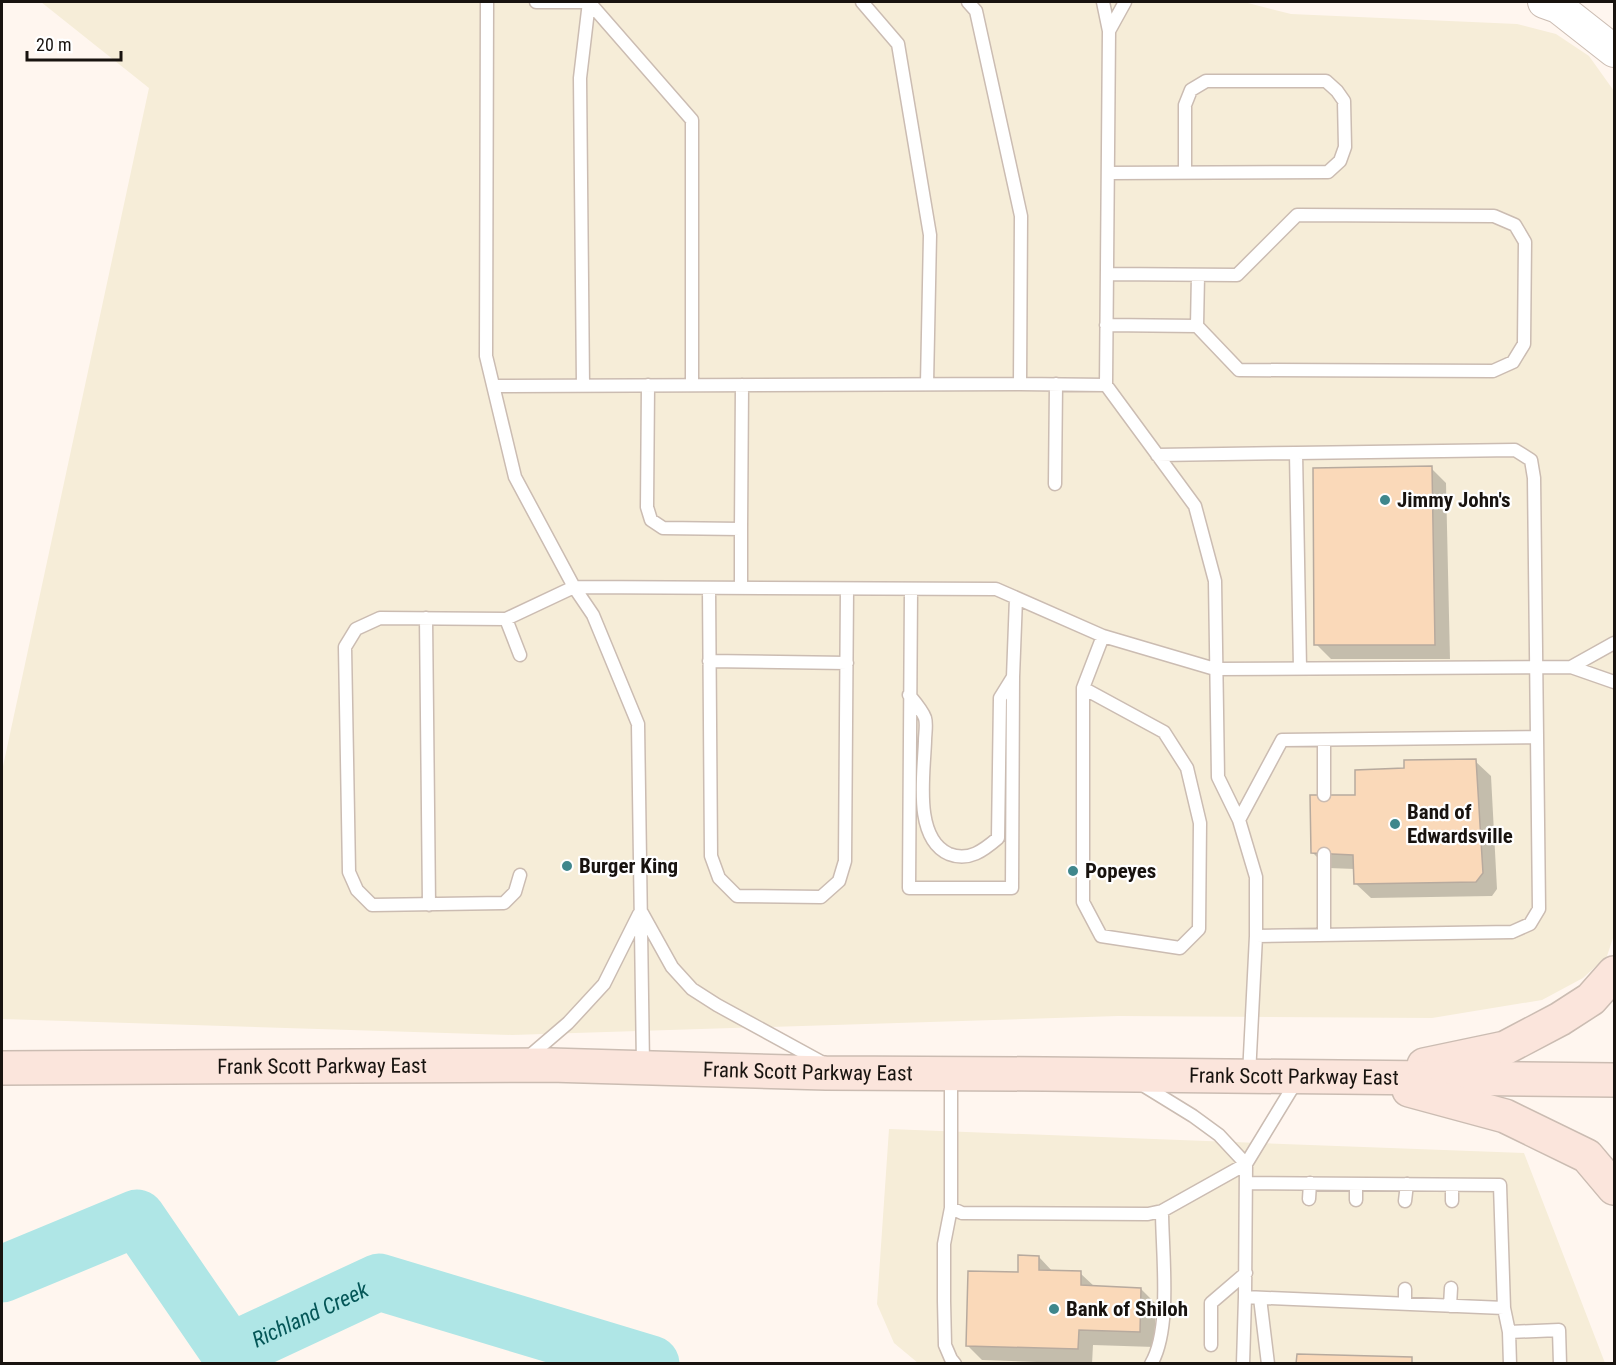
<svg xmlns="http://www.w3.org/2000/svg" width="1616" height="1365" viewBox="0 0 1616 1365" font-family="'Roboto Condensed',sans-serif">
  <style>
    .commercial { fill: #f6edd8 }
    .shadow { fill: #0003 }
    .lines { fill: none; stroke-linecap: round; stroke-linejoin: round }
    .river { stroke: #afe6e6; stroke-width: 57 }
    .building { fill: #fad9b9; stroke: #b7aa9e; stroke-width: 1.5 }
    .service-casing { stroke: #cbbcb2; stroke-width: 15 }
    .tertiary-casing { stroke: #cbbcb2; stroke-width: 34 }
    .secondary-casing { stroke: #cbbcb2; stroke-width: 36 }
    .service { stroke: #fff; stroke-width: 12 }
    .tertiary { stroke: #fff; stroke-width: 32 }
    .secondary { stroke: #fbe5dc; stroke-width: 33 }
    .poi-dot { fill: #3f878c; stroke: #fff; stroke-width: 2 }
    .labels { text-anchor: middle; stroke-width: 4.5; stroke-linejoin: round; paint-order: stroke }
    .poi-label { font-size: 21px; font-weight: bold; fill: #18130f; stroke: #fff; text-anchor: start }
    .street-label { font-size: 21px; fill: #18130f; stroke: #fff }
    .water-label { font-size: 22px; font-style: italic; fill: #045657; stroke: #fff }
  </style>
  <rect width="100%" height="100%" fill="#fff6ef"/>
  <path class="commercial" d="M41 2H1244L1291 14 1517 24 1556 34 1589 56 1614 91V935L1607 956 1583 978 1542 1000 1432 1018 1118 1016 512 1035 2 1019V771L149 88Z
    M889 1129 1524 1153 1605 1363H918L894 1343 877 1304Z"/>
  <path class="shadow" d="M1431 468 1446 483 1450 659H1331L1316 644Z
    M1475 761 1491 776 1497 889 1492 896 1371 898 1355 883V869L1328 868 1313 853 1356 796 1405 770Z
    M1039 1257 1053 1272 1080 1273 1095 1287 1141 1289 1156 1304 1154 1347 1093 1345 1092 1364 982 1360 967 1345 1019 1274Z"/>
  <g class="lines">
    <path class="river" id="s1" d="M2 1274 137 1218 229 1352 379 1282 651 1364"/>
  </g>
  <path class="building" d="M1432 466 1435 645H1314L1313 468Z
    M1476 759 1483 873 1476 882 1354 884 1353 855 1311 853 1310 795H1355V770L1404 768V760Z
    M1018 1255 1039 1256V1270L1081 1271V1285L1141 1288 1140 1332 1079 1330 1078 1349 966 1346 968 1271 1018 1272Z
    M1297 1354 1412 1357V1364H1296Z"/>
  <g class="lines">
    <g class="service-casing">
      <path id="service" d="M487 2 486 356 515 477 574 587 593 615 638 724 643 1065
        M536 2H589
        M589 2 692 120V385
        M862 2 898 44 930 235 927 384
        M968 2 976 11 1021 216 1020 384 1106 385
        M1103 2 1109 31 1106 385 1195 506 1215 581 1218 777 1239 820 1256 877V936L1249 1075
        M1109 31 1125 2
        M1108 173 1328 172 1340 161 1345 147 1344 101 1337 91 1326 81H1206L1191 90 1185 105V173
        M1107 274 1237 275 1297 215 1494 216 1515 225 1525 242 1524 344 1513 362 1493 371 1239 370 1197 326 1198 275
        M1106 325 1197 326
        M583 385 580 78 589 2
        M648 385 647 507 651 520 663 528 741 529V588
        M494 386 1020 384
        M1157 455 1296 453
        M1055 484 1056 384
        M741 529 742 385
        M709 588 711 856 719 878 737 896 821 897 839 881 845 861 847 589
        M911 589 909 888H1012L1013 677 1016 598
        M426 618 429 905
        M506 619 520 655
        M709 661 847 663
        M1571 667 1614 643
        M1083 688 1164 732 1187 768 1200 823 1199 929 1180 948 1101 936 1083 902V688L1103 636
        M909 695C914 701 922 710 925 718 927 724 925 734 925 741 924 774 913 838 949 854 969 862 984 850 998 838L1000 698 1013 677
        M1324 795V740
        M1239 820 1282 740 1537 737
        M1324 854V935
        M520 875 515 892 504 903 372 905 357 890 349 872 345 647 356 629 380 618 506 619 574 587 996 589 1103 636 1215 669 1571 667 1614 682
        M642 913 672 967 692 989 717 1005 825 1064
        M1256 936 1512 932 1530 924 1539 909 1534 478 1531 460 1515 450 1296 453 1300 668
        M526 1059 568 1023 604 984 639 914
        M951 1075V1208L944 1244V1301L945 1345 951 1359 955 1364
        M1141 1084 1193 1116 1219 1135 1246 1164 1245 1297 1504 1308 1509 1332 1510 1364
        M1246 1183 1500 1185 1504 1308
        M1356 1184V1200
        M1452 1185V1201
        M1309 1199 1310 1183
        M1405 1201 1407 1184
        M951 1208 962 1213 1148 1214 1162 1211 1246 1164 1291 1090 1298 1082
        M1405 1289V1304
        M1260 1298 1268 1364
        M1450 1306 1451 1288
        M1509 1332 1559 1330 1560 1364
        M1211 1345V1303L1246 1273
        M1151 1364C1172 1329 1162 1252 1162 1211
        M1243 1364 1245 1297"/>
    </g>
    <g class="tertiary-casing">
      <path id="tertiary" d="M1544 2 1558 7 1614 51"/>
    </g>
    <g class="secondary-casing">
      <g id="secondary">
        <path d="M1424 1065 1505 1048 1560 1019 1591 999 1614 973"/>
        <path id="s2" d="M2 1068 550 1065 826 1073 1045 1074 1614 1080"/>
        <path d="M1409 1090 1505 1116 1587 1156 1614 1188"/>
      </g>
    </g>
    <use href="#service" class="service"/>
    <use href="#tertiary" class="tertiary"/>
    <use href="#secondary" class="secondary"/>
  </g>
  <g class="poi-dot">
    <circle cx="1385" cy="500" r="6"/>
    <circle cx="1395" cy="824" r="6"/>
    <circle cx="567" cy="866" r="6"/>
    <circle cx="1073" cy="871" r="6"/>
    <circle cx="1054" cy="1309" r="6"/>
  </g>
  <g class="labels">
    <g class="poi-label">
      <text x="1397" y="507">Jimmy John's</text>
      <text x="1407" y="819">Band of<tspan x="1407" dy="24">Edwardsville</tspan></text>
      <text x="579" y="873">Burger King</text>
      <text x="1085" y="878">Popeyes</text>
      <text x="1066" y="1316">Bank of Shiloh</text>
    </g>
    <g class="street-label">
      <text dy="7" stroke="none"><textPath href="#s2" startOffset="320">Frank Scott Parkway East</textPath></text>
      <text dy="7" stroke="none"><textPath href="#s2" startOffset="806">Frank Scott Parkway East</textPath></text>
      <text dy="7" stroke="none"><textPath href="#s2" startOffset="1292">Frank Scott Parkway East</textPath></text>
    </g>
    <g class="water-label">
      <text dy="8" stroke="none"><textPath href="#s1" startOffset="398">Richland Creek</textPath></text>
    </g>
  </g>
  <rect width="1616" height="1365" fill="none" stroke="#18130f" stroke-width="6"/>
  <path d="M27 51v9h94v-9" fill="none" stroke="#18130f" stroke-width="3"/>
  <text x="36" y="51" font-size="18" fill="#18130f" stroke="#ffffff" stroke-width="4.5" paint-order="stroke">20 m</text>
</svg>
